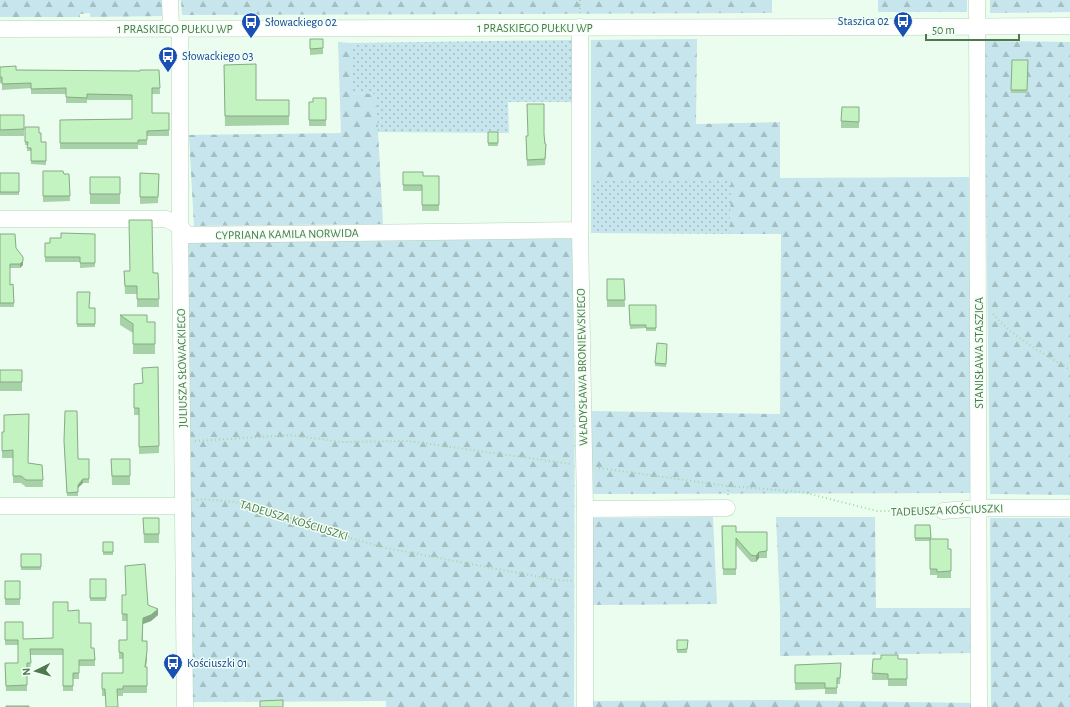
<svg xmlns="http://www.w3.org/2000/svg" width="1070" height="707" viewBox="0 0 1070 707" font-family="'Alegreya Sans',sans-serif">
  <style>
    .grass { fill: url(#grass-dots) }
    .forest { fill: url(#forest-firs) }
    .lines { fill: none; stroke-linecap: round; stroke-linejoin: round }
    .minor-casing { stroke: #b4d5b5; stroke-width: 17 }
    .path { stroke: #a5d9a3; stroke-width: 2; stroke-dasharray: 1 3; stroke-linecap: butt }
    .minor { stroke: #fff; stroke-width: 16 }
    .wall { fill: #a7d1a6 }
    .shaded-wall { fill: #88aa87 }
    .building { fill: #c2f3c1; stroke: #88aa87 }
    .labels { text-anchor: middle; stroke-width: 3; stroke-linejoin: round; paint-order: stroke }
    .transit-label { font-size: 12px; fill: #164399; stroke: #f1fff4; text-anchor: start }
    .street-label { font-size: 12px; fill: #4e794c; stroke: #f1fff4 }
  </style>
  <defs>
    <pattern id="grass-dots" width="8" height="8" patternUnits="userSpaceOnUse"><rect width="8" height="8" fill="#c7e5ec"/><path d="M2 2h.1M6 6h.1" fill="none" stroke="#a4bec1" stroke-width="1.8" stroke-linecap="round"/></pattern>
    <pattern id="forest-firs" width="22" height="20" patternUnits="userSpaceOnUse"><rect width="22" height="20" fill="#c7e5ec"/><path d="M5 1l3.5 6h-7zM16 11l3.5 6h-7z" fill="#a4bec1"/></pattern>
  </defs>
  <rect width="100%" height="100%" fill="#eafdee"/>
  <path class="grass" d="M572 40 574 102H508L509 133 377 132 375 94 351 93V43Z
    M591 179H732L730 234 591 233Z"/>
  <path class="forest" d="M0 0H164V16L90 17V13L80 14V17H0Z
    M181 0H772V13L182 15Z
    M878 0H967V12H878Z
    M990 0H1070V12L990 13Z
    M697 39 696 124 780 122V178L969 177 973 493 589 494V411L780 414 781 234H730L731 179H591V40Z
    M984 41 1070 42V495L990 494Z
    M338 42 351 43V93L376 94 383 224 194 226 189 135 341 133Z
    M575 238 574 707H386V701L192 702 188 242Z
    M713 517 717 604 591 605 589 518Z
    M776 517H875L876 608H974V653L780 656V608Z
    M990 518H1070V707H991Z
    M780 700 974 703V707H592V701Z"/>
  <g class="lines">
    <g class="minor-casing">
      <path id="minor" d="M170 0 171 29
        M977 0 979 707
        M580 27V230L585 509V707
        M0 29 903 27 1070 26
        M180 29V226L185 707
        M0 219H166L180 226 187 235 580 230
        M0 506H183
        M585 509 727 508
        M943 511 979 508H1070"/>
    </g>
    <path class="path" d="M580 0V14
      M993 314C1014 338 1043 353 1070 370
      M195 441 290 435 342 442 409 441 571 464
      M599 468 728 486
      M728 495V486L802 492 877 511H930
      M197 500 199 499 236 502 274 512 332 533 386 548 556 580 572 581"/>
    <use href="#minor" class="minor"/>
  </g>
  <path class="wall" d="M310 39H323V54L310 55Z
    M1012 60H1028L1027 93H1011Z
    M224 65 256 100H289V125L225 126Z
    M0 67 16 70 140 71 159 70 160 94H152V113H169V136H147V145H138V149H60V120L132 119V100H87V103H66V94H31V88L2 90V83H0Z
    M326 98V126H309V102H313Z
    M859 107V128H841V121Z
    M0 115H24V136H0Z
    M25 127 39 133 41 142H46V165L31 164V151H27L28 145H25Z
    M488 132H498V146H488Z
    M544 134 546 150 545 165 527 166 526 136Z
    M43 171 64 174H69L70 201 43 202Z
    M403 172 423 176H439V211H422V191H403Z
    M0 173H19V195H0Z
    M140 173 159 174 158 203 140 204Z
    M90 177 120 194V204H90Z
    M95 234V267L80 268V262H45V243H50Z
    M16 248 23 265 20 268H10V285L13 284 14 307H0V251Z
    M124 271 158 273 159 307H137V294H125Z
    M607 279H624L625 307H607Z
    M77 292 89 308H95V327H77Z
    M629 305H656V331H646V328L630 329Z
    M120 315 147 322H155V354H133V333L120 325Z
    M667 347 666 367 655 366V363Z
    M158 367 159 453 139 454V415H134V384L143 383Z
    M0 370H22V391H0Z
    M2 432 28 463 42 465 43 487H26L21 483H13V458H2Z
    M64 444 78 459H89V483H83L78 488V496H67Z
    M111 459 130 476V485H112Z
    M143 518H159V543H144Z
    M915 525H930L931 539 948 549H951V578H937V575H930V541H915Z
    M722 526 736 532H767V558H759L756 562H751L736 545V575H723Z
    M103 542H113V555H103Z
    M21 554H41V570H21Z
    M90 579H106V601H90Z
    M5 581H20V605H5Z
    M122 595 148 605 158 615 151 621 143 624V641L147 657 146 667H147V693H123V696H102V673H123V659H119V640H127V621H122Z
    M68 611 79 623 91 648 95 660V666H79V679H73V691H63V655H30L31 669H27V691H6L5 663H18V645H5V622L23 639 53 638Z
    M677 640H688L687 653H677Z
    M873 659H907V686H888V680H872Z
    M841 663 840 684H837V694H825V689L795 690V665Z"/>
  <path class="shaded-wall" d="M23 261V265L20 268V264Z
    M83 479V483L78 488V485Z
    M759 552V558L756 562V556Z
    M158 609V615L151 621 143 624V618Z
    M147 651V657L145 674V667Z"/>
  <path class="building" d="M310 39H323V48L310 49Z
    M1012 60H1028L1027 90H1011Z
    M256 64V100H289V116H225L224 65Z
    M16 66V70L140 71V70H159L160 88H152V113H169V130L147 131V140H138V143H60V120L132 119V95L87 94V98L66 97V88L31 89V83L2 84V77H0V67Z
    M313 98H326V120H309V102H313Z
    M527 104H544V134L545 144H546L545 159 527 160 526 136H528Z
    M842 107H859V122L841 121Z
    M0 115H24V129L0 130Z
    M25 127H39V133H41V142H46V161H31V148H27L28 142H25Z
    M488 132H498V143H488Z
    M43 171H63L64 174H69L70 196H43Z
    M403 172H423V176H439V205H422V185H403Z
    M0 173H19V192H0Z
    M140 173 159 174 158 197H140Z
    M90 177H120V194H90Z
    M129 220H152L153 273H158L159 299H137V286H125L124 271H130Z
    M61 233 95 234V263H80V257H45V243H50V238H61Z
    M0 234H15L16 248 23 257V261L20 264H10V285L13 284 14 303H0Z
    M607 279H624L625 300H607Z
    M77 292H90L89 308H95V324H77Z
    M629 305H656V328H646V325H630Z
    M120 315H147V322H155V344H133V324Z
    M657 343 667 344 666 364 655 363Z
    M158 367 159 446 139 447V408H134V384L143 383 142 368Z
    M0 370H22V382H0Z
    M65 411H77L78 459H89V479H83L78 485V492L67 493 64 441Z
    M29 414 28 463 42 465 43 480H26L21 476H13V450L2 451V432H4V415Z
    M111 459H130V476H112Z
    M143 518H159V534H144Z
    M915 525H930L931 538H915Z
    M722 526H736V532H767V551L759 552 756 556 751 555 736 538V569H723Z
    M930 539H948V549H951V571L937 572V569H930Z
    M103 542H113V552H103Z
    M21 554H41V567H21Z
    M145 564 148 605 158 609 151 615 143 618 142 641H147V651L145 667H147V686H123V689H117L118 707H106L105 689H102V673H123V653L119 652V640H127V614H122V595H126L125 566Z
    M90 579H106V598H90Z
    M5 581H20V599H5Z
    M53 602H68V611L79 610V623H91V648H94L95 660H79V673H73V686H63V649H30L31 663H27V685L6 686 5 663H18V640H5V622H23V639L53 638Z
    M677 640H688L687 649 677 650Z
    M881 655H898V659H907V679H888V674L872 673 873 659H881Z
    M841 663 840 678H837V688H825V683H795V665Z
    M283 700V707H260V701Z
    M6 706H29V707H6Z"/>
  <defs>
    <g id="bus-pin" transform="scale(1)"><path d="M0 17L-7.5 6A9.5 9.5 0 1 1 7.5 6Z" fill="#1a4fb4" stroke="#f1fff4"/><path d="M-5-6H5V4H4V6H2V4H-2V6H-4V4H-5ZM-3.5-4V0h7V-4ZM-3.5 1.2v1.5H-2V1.2ZM2 1.2v1.5H3.5V1.2Z" fill="#fff"/></g>
  </defs>
  <g fill-rule="evenodd">
    <use href="#bus-pin" x="903" y="21"/>
    <use href="#bus-pin" x="251" y="22"/>
    <use href="#bus-pin" x="168" y="56"/>
    <use href="#bus-pin" x="173" y="663"/>
  </g>
  <g class="labels">
    <g class="transit-label">
      <text x="889" y="25" text-anchor="end">Staszica 02</text>
      <text x="265" y="26">Słowackiego 02</text>
      <text x="182" y="60">Słowackiego 03</text>
      <text x="187" y="667">Kościuszki 01</text>
    </g>
    <g class="street-label">
      <text x="535" y="32">1 PRASKIEGO PUŁKU WP</text>
      <text x="175" y="33">1 PRASKIEGO PUŁKU WP</text>
      <text transform="translate(287 234) rotate(-1)" y="4">CYPRIANA KAMILA NORWIDA</text>
      <text transform="translate(979 353) rotate(-90)" y="4">STANISŁAWA STASZICA</text>
      <text transform="translate(582 367) rotate(-91)" y="4">WŁADYSŁAWA BRONIEWSKIEGO</text>
      <text transform="translate(182 368) rotate(-91)" y="4">JULIUSZA SŁOWACKIEGO</text>
      <text transform="translate(947 510) rotate(-2)" y="4">TADEUSZA KOŚCIUSZKI</text>
      <text transform="translate(294 520) rotate(17)" y="4">TADEUSZA KOŚCIUSZKI</text>
    </g>
  </g>
  <g transform="translate(36 671) rotate(265)" stroke="#f1fff4" stroke-width="3" paint-order="stroke">
  <path d="M0-3L7 15L0 10L-7 15Z" fill="#4e794c"/>
  <text y="-6" font-size="11" font-weight="bold" text-anchor="middle" fill="#4e794c">N</text>
  </g>
  <path d="M926 34v6h93v-6" fill="none" stroke="#4e794c" stroke-width="2"/>
  <text x="932" y="34" font-size="12" fill="#4e794c" stroke="#f1fff4" stroke-width="3" paint-order="stroke">50 m</text>
</svg>
